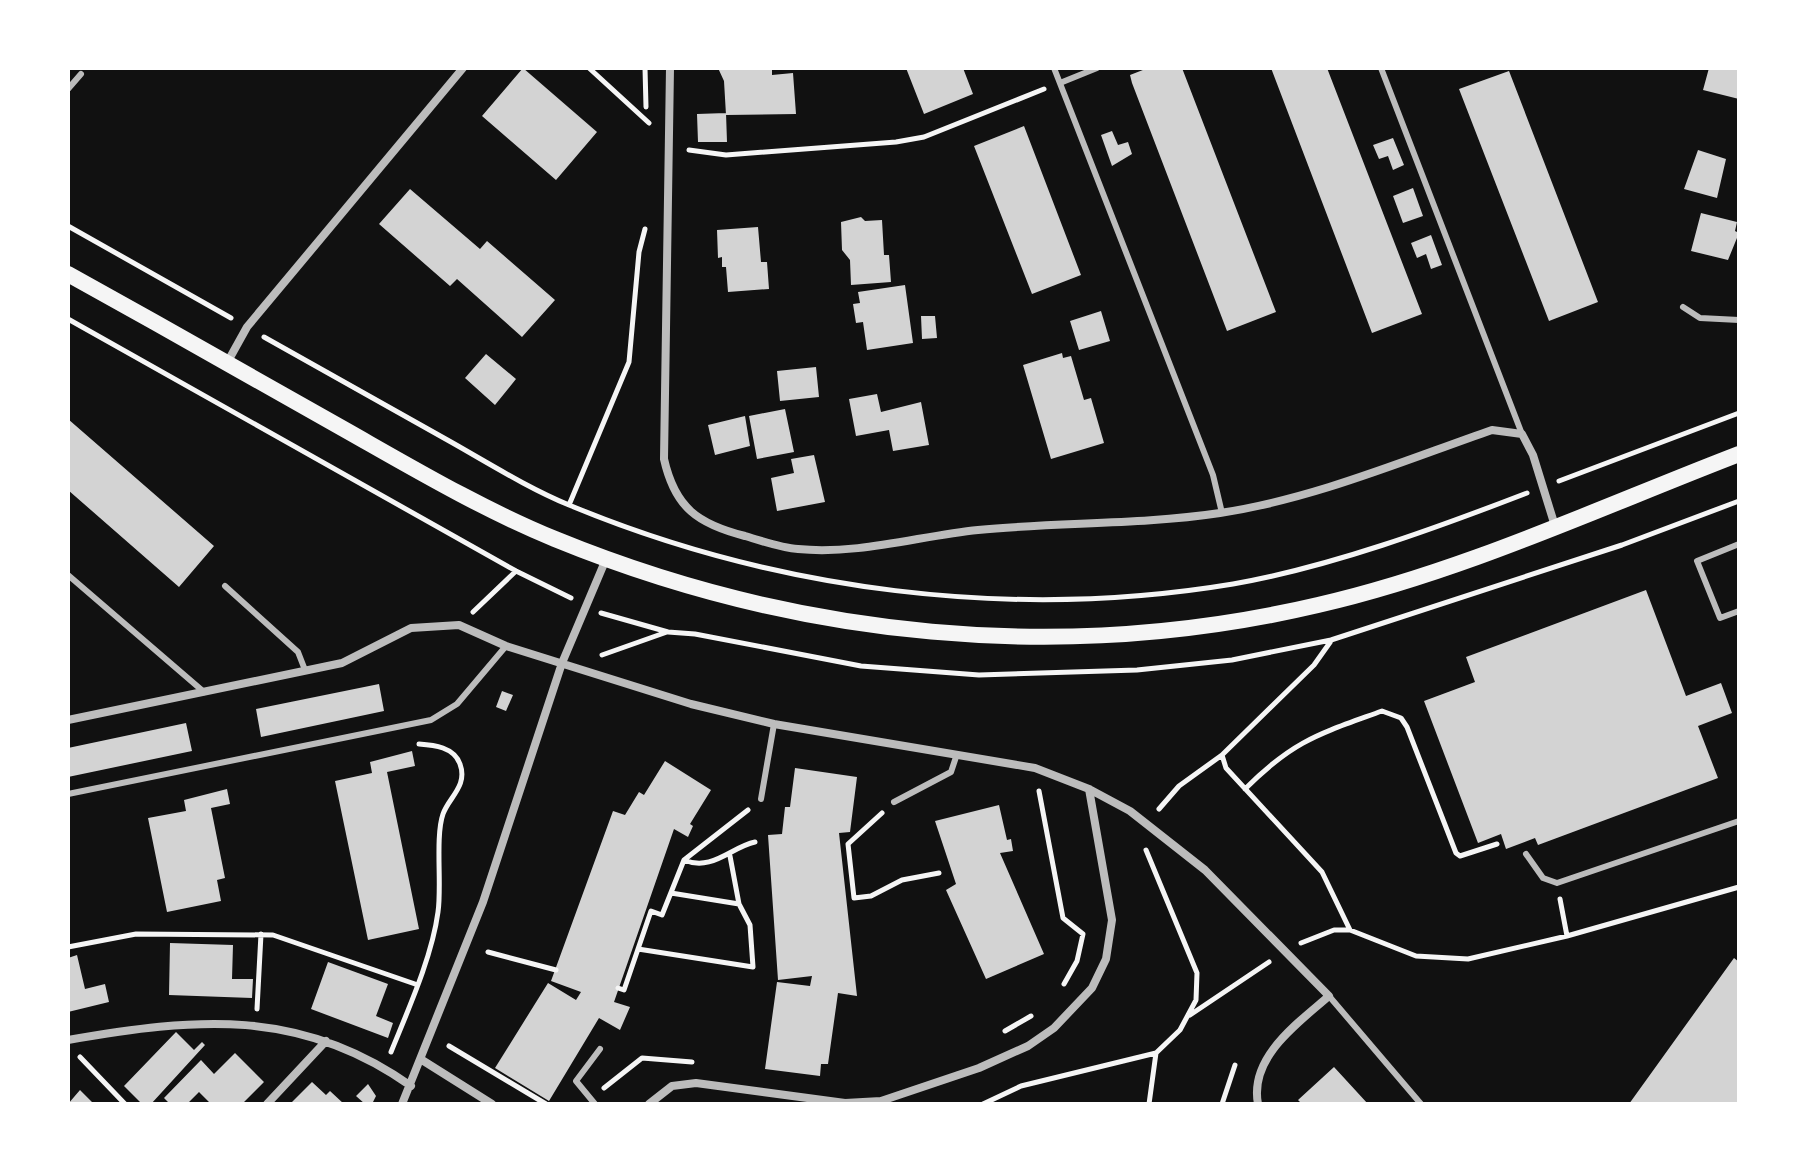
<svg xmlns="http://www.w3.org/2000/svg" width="1807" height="1172" viewBox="0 0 1807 1172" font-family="'Work Sans',sans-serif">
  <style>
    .building { fill: #d3d3d3 }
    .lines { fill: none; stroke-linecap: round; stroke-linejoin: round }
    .path { stroke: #f5f5f5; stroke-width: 5 }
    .service { stroke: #bcbcbc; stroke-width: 6 }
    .minor { stroke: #bcbcbc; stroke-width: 8 }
    .secondary { stroke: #f5f5f5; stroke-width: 16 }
  </style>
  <rect width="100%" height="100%" fill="#111"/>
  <path class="building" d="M523 68 597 132 556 180 482 116Z
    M718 68H772V75L793 73 796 114 726 115 724 81Z
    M906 68H963L973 94 924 114Z
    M1148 68H1182L1276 312 1227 331 1132 83 1130 75Z
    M1271 68H1327L1422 314 1372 333Z
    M1709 68H1739V99L1703 90Z
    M1509 71 1598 302 1549 321 1459 89Z
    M726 113 727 142H698L697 114Z
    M1024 126 1081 275 1032 294 974 146Z
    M1112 131 1118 145 1128 142 1132 154 1112 166 1101 135Z
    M1393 138 1404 165 1393 170 1388 156 1379 159 1373 145Z
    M1698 150 1726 159 1717 198 1684 189Z
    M1413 188 1423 216 1403 223 1393 196Z
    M410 189 480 249 487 241 555 300 522 337 457 279 450 286 379 224Z
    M1701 213 1737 222 1735 231 1739 233 1728 260 1691 251Z
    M861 217 865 221 882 220 884 255H889L891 282 851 285 850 260 842 250 841 222Z
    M758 227 761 262H767L769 289 728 292 726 267H722V257L718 258 717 230Z
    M1431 235 1442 265 1431 269 1426 254 1417 258 1411 243Z
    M905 285 913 343 867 350 863 322 856 323 853 304 860 303 858 292Z
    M1101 311 1110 341 1079 350 1070 321Z
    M921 316H935L937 338 922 339Z
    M1062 353 1063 358 1071 356 1084 400 1091 398 1104 443 1051 459 1023 365Z
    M486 354 516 379 495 405 465 378Z
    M816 367 819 397 780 401 777 371Z
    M877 394 881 412 921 402 929 445 893 451 889 430 856 436 849 399Z
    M785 409 794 452 757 459 749 416Z
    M745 416 750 446 715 455 708 425Z
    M68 419 214 546 179 587 68 490Z
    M814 455 825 502 777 511 771 478 794 473 791 459Z
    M1646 590 1686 696 1721 683 1732 713 1698 726 1718 778 1538 845 1535 838 1506 849 1501 834 1478 843 1424 701 1475 682 1466 657Z
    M379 684 384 711 261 737 256 709Z
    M502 691 513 695 506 711 496 707Z
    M186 723 192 751 68 777V748Z
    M412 751 415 766 387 772 419 929 368 940 335 781 372 773 370 762Z
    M665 761 711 790 690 824 693 826 688 837 674 829 614 1002 630 1007 620 1030 599 1018 549 1101 495 1068 548 983 576 1000 581 992 551 981 613 811 625 815 639 792 644 795Z
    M795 768 857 777 850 832 839 833 857 996 838 993 828 1064H821L820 1076 765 1069 777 982 810 986 812 976 778 980 768 835 782 834 785 807H790Z
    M227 789 230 804 211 808 225 878 217 880 221 901 167 912 148 818 186 811 184 800Z
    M999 805 1007 840 1011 839 1013 851 1000 853 1044 954 986 979 946 890 956 884 935 821Z
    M170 943 233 945 232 979H253L252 998 169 995Z
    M77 955 85 989 105 984 109 1002 68 1012V958Z
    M1734 958 1739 962V1104H1629Z
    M328 962 388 984 376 1016 393 1023 388 1038 311 1009Z
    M176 1032 194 1050 202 1042 205 1045 151 1104H142L124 1086Z
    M235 1053 264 1082 242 1104H211L199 1092 187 1104H170L164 1098 201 1060 214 1074Z
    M1334 1067 1368 1104H1302L1298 1100Z
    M312 1082 326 1095 330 1091 344 1104H290Z
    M368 1084 376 1096 372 1104H365L356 1096Z
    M80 1090 94 1104H68Z"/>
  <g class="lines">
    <path class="path" d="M589 68 649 123
      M645 68 646 107
      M689 150 726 155 896 142 924 137 1044 89
      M68 226 231 318
      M68 319 516 571 571 598
      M264 337C326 372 389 407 451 442 490 464 528 488 569 505 776 591 1011 621 1233 584 1330 567 1436 528 1527 493
      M1559 481 1739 413
      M569 505 629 362 639 252 645 229
      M473 612 516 571
      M601 613 668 632 695 634 861 666 979 675 1137 670 1232 660 1331 640 1622 545 1739 501
      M1331 641 1314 665 1222 755 1226 768 1322 872 1350 930
      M602 655 667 632
      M1245 789C1294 740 1319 734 1382 711L1401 718 1407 727 1456 853 1460 856 1497 844
      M1039 791 1063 918 1083 934 1077 961 1064 984
      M1159 809 1179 786 1222 755
      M882 813 848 844 854 898 871 896 902 880 939 873
      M684 860C712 872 731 847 755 842
      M671 893 739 904
      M1560 899 1567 936
      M1301 943 1334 930H1350L1416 956 1468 959 1567 936 1739 887
      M68 947 136 934 273 935 415 984
      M638 949 651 911 662 915 684 860 748 810
      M488 952 556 970
      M618 988 624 990 638 949 753 967 750 925 739 904 730 856
      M257 1009 261 934
      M1190 1015 1269 962
      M1005 1031 1031 1016
      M449 1046 546 1104
      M391 1052C408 1010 432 957 438 912 442 886 435 837 443 814 449 797 468 786 460 764 454 747 434 745 419 744
      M80 1057 125 1104
      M604 1088 642 1058 692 1062
      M983 1104 1021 1086 1156 1053 1180 1030 1196 1000 1197 973 1146 850
      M1149 1104 1156 1053
      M1222 1104 1235 1065"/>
    <path class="service" d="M1054 68 1213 475 1222 513
      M1381 68 1522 434
      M1060 83 1097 68
      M68 89 81 74
      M1683 307 1700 318 1739 320
      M1739 544 1697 561 1720 618 1739 611
      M68 575 204 692
      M225 586 298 652 305 670
      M68 794 431 720 457 704 506 646
      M761 799 774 724
      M894 802 951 772 957 754
      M1526 854 1543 878 1557 883 1739 821
      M1329 996 1421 1104
      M595 1104 576 1081 600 1049"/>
    <path class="minor" d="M670 68 664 459C675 508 698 524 745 536 762 541 781 548 798 549 858 555 919 536 978 530 1059 522 1140 525 1220 513 1313 499 1403 461 1492 430L1522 434 1533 455 1555 526
      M227 363 247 327 463 68
      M68 720 342 663 411 628 459 625 506 646 691 704 774 724 1035 768 1089 789 1130 811 1205 870 1329 996C1298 1023 1249 1057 1258 1104
      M68 1040C195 1018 300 1007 411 1086
      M422 1060 492 1104
      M267 1104 326 1041
      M402 1104 483 902 562 663 606 559
      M649 1104 672 1086 696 1083 845 1103 881 1101 979 1068 1028 1046 1054 1028 1092 988 1106 959 1112 920 1089 789"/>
    <path class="secondary" d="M68 274C162 326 255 379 349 432 416 470 484 510 555 539 797 638 1063 665 1318 605 1462 572 1601 507 1739 454"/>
  </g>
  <rect width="1807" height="1172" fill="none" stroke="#ffffff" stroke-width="140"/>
</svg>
